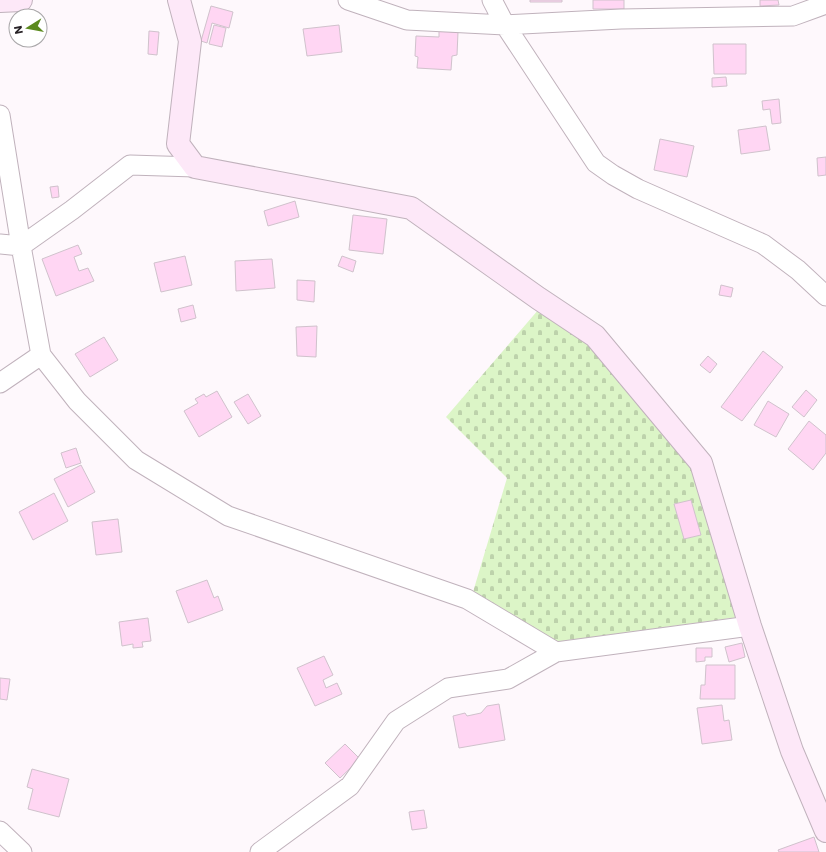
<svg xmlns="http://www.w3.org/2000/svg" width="826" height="852" viewBox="0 0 826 852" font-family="Poppins,sans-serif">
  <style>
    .cemetery { fill: url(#cemetery-stones) }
    .building { fill: #ffd6f3; stroke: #d0c2cc }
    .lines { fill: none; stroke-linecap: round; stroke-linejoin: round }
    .street-casing { stroke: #c0b2bc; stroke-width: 21 }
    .secondary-casing { stroke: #c0b2bc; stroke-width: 24 }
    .street { stroke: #fff; stroke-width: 19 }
    .secondary { stroke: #fde8f8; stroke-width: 22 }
  </style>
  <defs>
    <pattern id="cemetery-stones" width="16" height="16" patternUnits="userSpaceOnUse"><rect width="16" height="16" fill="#dcf5c7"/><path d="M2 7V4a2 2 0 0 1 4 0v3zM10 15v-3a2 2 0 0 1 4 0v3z" fill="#bdd2ab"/></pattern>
  </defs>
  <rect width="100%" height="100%" fill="#fef8fc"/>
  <path class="cemetery" d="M539 309 593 344 693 464 739 617 556 642 473 592 507 478 446 417Z"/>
  <path class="building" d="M530 0H562V2H530Z
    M593 0H624V9H593Z
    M760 0H778L779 5 760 6Z
    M211 6 233 12 229 28 212 23 207 43 201 41Z
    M214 25 226 28 222 47 209 44Z
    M339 25 342 52 307 56 303 29Z
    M149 31 159 32 157 55 148 54Z
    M439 31 458 32 457 55 452 56 451 70 417 68 418 57 415 56 416 36 439 37Z
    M713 44H746V74H714Z
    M726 77 727 86 712 87V78Z
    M779 99 781 123 772 124 770 109 763 110 762 101Z
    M766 126 770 150 741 154 738 130Z
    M660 139 694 146 687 177 654 170Z
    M826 157V175L818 176 817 158Z
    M58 186 59 197 52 198 50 187Z
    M295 201 299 217 268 226 264 211Z
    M353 215 387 219 383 254 349 250Z
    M78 245 82 254 74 257 79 271 88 268 94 281 56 296 42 259Z
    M185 256 192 285 161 292 154 263Z
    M342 256 356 261 353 272 338 266Z
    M272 259 275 288 236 291 235 261Z
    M297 280 315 281 314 302 297 300Z
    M721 285 733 288 731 297 719 295Z
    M193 305 196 318 181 322 178 309Z
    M317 326 316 357 297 356 296 327Z
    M104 337 118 360 90 377 75 354Z
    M763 351 783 367 742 421 721 407Z
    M708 356 717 364 710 373 700 365Z
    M806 390 817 400 804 417 792 407Z
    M217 391 232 417 199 437 184 411 198 403 195 399 204 394 206 397Z
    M248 394 261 416 248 424 234 402Z
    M768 401 789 414 776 437 754 425Z
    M809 421 826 435V453L813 470 788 449Z
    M76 448 81 463 66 468 61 453Z
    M81 465 95 492 68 507 54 479Z
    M54 493 68 521 33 540 19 512Z
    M691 500 701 535 684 539 674 504Z
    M118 519 122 552 96 555 92 522Z
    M207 580 214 598 218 596 223 610 188 623 176 591Z
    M148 618 151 641 142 642 143 647 133 648V644L122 646 119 622Z
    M742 643 745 657 729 662 725 647Z
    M696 648H712V657H705V661L696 662Z
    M324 656 333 675 323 680 326 688 337 683 342 694 315 706 297 668Z
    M706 665H735V699H700L701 685H705Z
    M0 678 10 679 7 700 0 699Z
    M499 704 505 740 459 748 453 716 465 713 467 716 481 713 487 706Z
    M722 705 724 721 729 720 732 740 702 744 697 708Z
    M345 744 360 759 340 778 325 763Z
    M32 769 69 779 59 817 28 809 33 789 27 787Z
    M424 810 427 828 412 830 409 812Z
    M814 837 819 852H779L778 850Z"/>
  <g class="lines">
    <g class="street-casing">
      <path id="street" d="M348 0 407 20 505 25 621 19 793 16 826 4
        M492 0 505 25 596 163 613 175 638 189 763 244 798 270 826 296
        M0 115 21 246 41 355 77 401 136 460 228 516 467 599 556 652 750 626
        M0 244 21 246 72 210 130 165 195 167
        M0 383 41 355
        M0 831 22 852
        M260 852 350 786 396 721 448 688 508 679 556 652"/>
    </g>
    <g class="secondary-casing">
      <path id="secondary" d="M179 0 190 41 178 144 195 167 411 208 538 298 595 336 701 463 750 626 792 751 826 831
        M0 1 21 0"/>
    </g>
    <use href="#street" class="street"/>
    <use href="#secondary" class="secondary"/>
  </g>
  <g transform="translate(28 28) rotate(259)"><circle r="19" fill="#ffffff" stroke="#a9a7a9"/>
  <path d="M0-3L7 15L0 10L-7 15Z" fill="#5b8a1e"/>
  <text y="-6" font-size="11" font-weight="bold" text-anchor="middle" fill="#282327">N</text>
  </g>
</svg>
